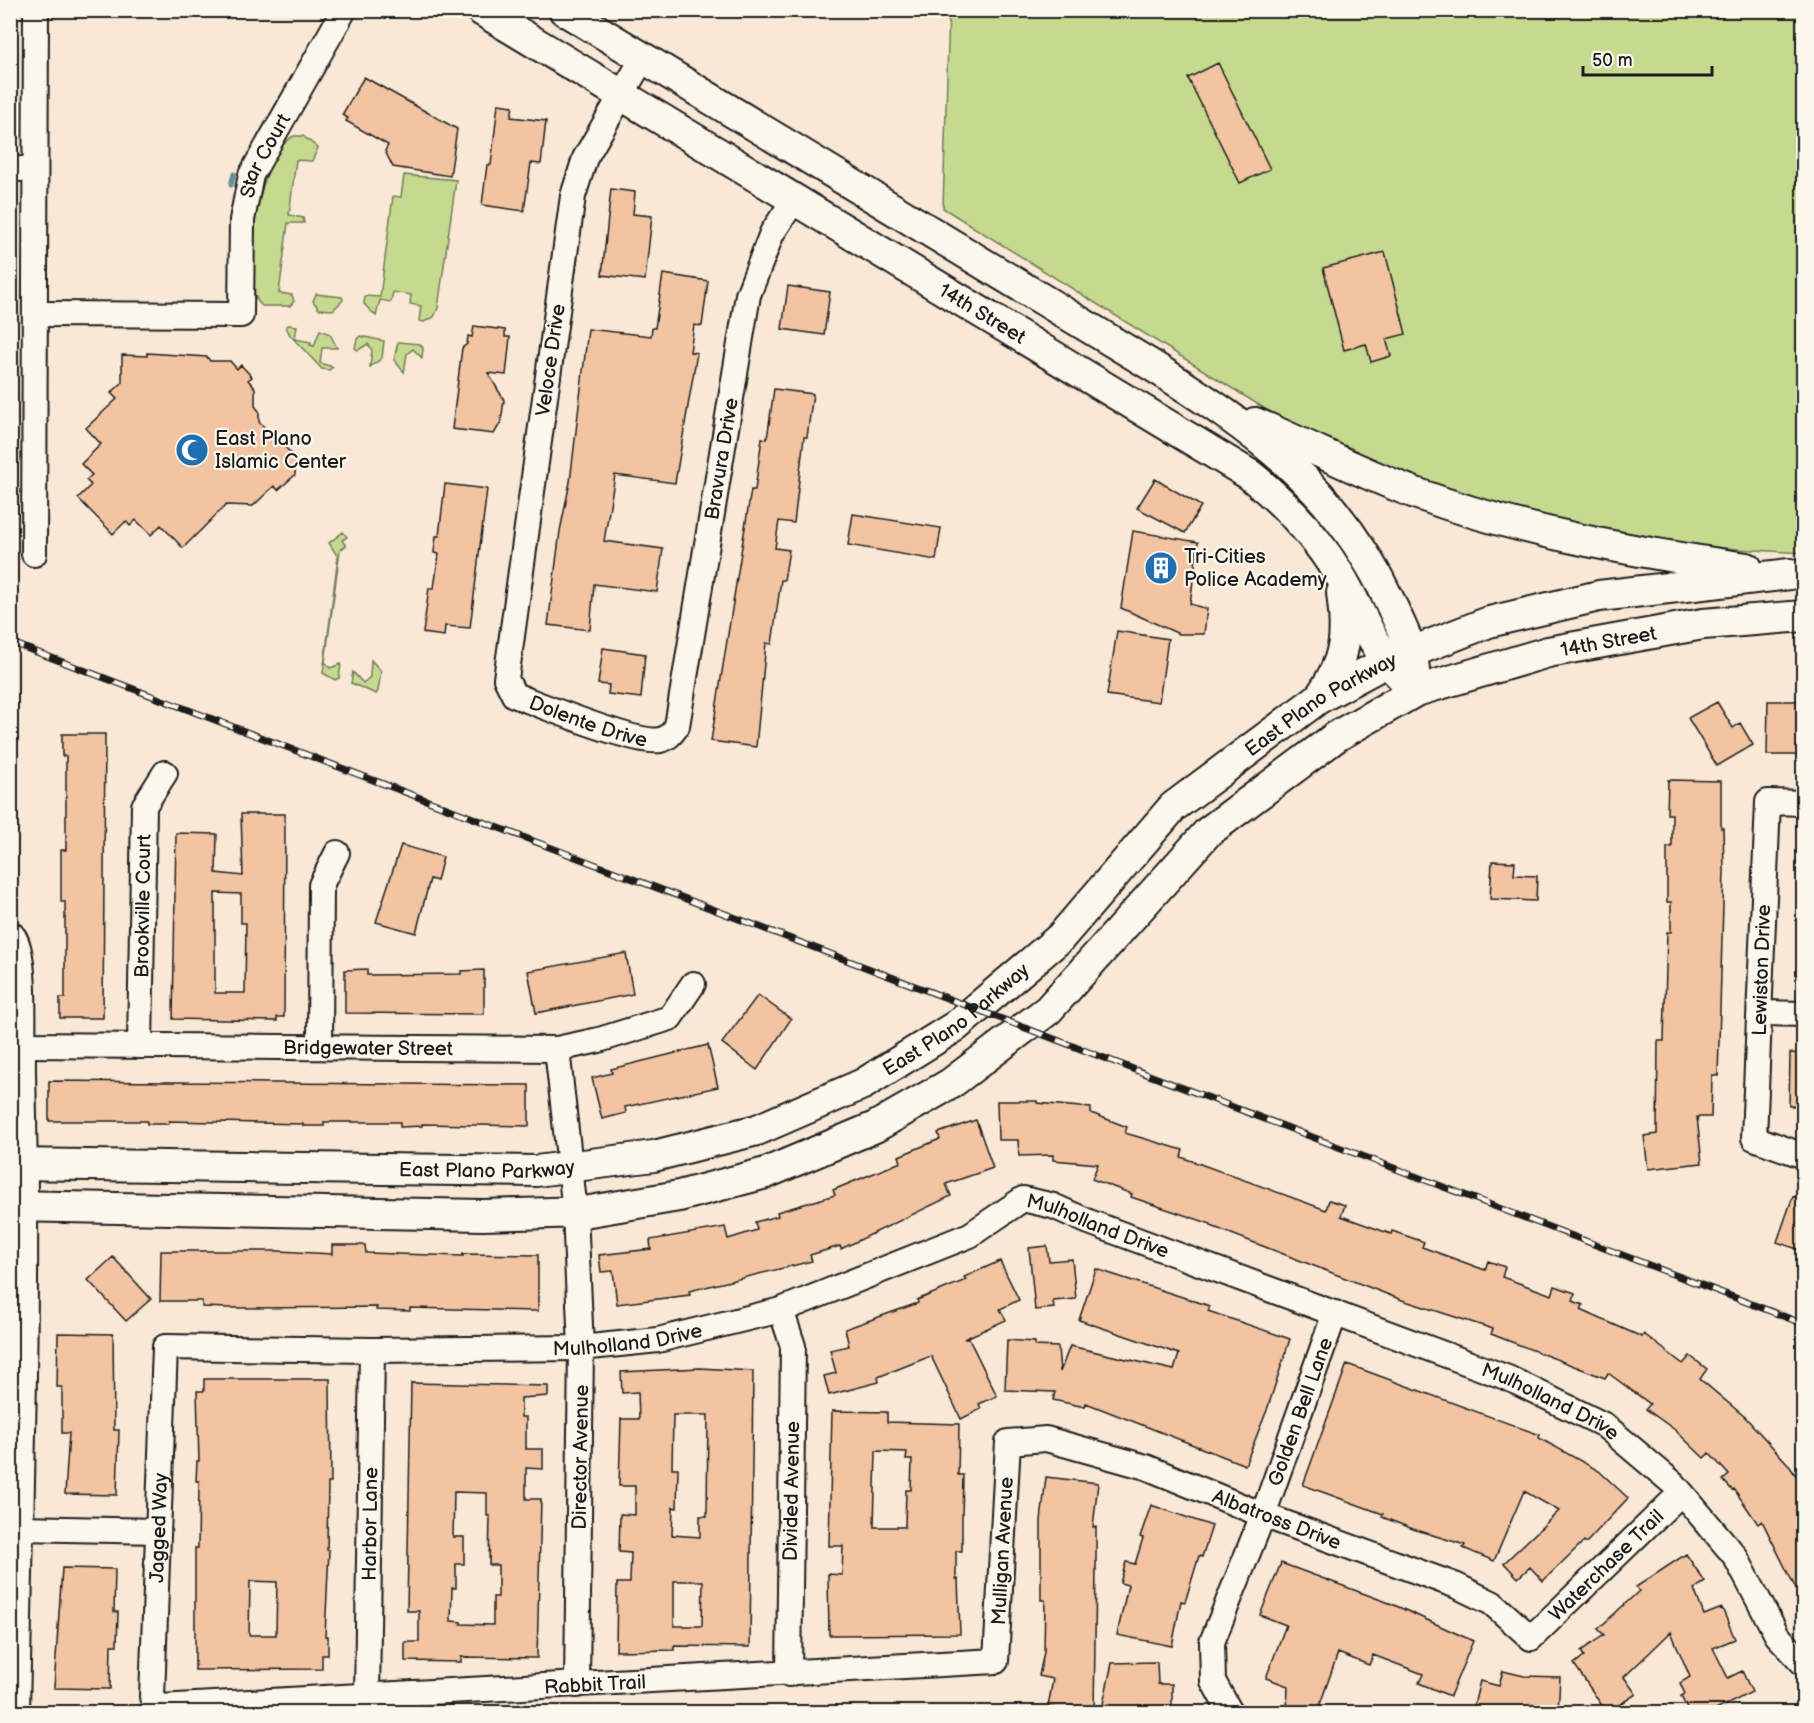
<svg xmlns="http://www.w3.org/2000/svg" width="1814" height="1723" viewBox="0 0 1814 1723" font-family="'Balsamiq Sans',sans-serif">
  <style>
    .green { fill: #c6da8f; stroke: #717b56; stroke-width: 1.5 }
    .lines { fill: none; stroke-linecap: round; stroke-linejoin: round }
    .stream { stroke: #62909b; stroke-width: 5 }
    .building { fill: #f3c4a2; stroke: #1c1c1c; stroke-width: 1.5; fill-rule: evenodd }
    .minor-casing { stroke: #1c1c1c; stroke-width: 28 }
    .major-casing { stroke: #1c1c1c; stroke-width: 34 }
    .minor { stroke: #fbf7ec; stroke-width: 24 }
    .major { stroke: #fbf7ec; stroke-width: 30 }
    .rail-casing { stroke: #1c1c1c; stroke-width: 7 }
    .rail { stroke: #fbf7ec; stroke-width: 4.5; stroke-dasharray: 14; stroke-linecap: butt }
    .labels { text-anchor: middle; stroke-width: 4.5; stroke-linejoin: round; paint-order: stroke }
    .street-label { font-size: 20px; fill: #1c1c1c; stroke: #fbf7ec }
    .poi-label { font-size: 20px; fill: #1c1c1c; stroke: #fbf7ec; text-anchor: start }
  </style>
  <rect width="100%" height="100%" fill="#f9e8d6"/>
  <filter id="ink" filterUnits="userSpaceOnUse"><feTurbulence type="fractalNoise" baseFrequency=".0167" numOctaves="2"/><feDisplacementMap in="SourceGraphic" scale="12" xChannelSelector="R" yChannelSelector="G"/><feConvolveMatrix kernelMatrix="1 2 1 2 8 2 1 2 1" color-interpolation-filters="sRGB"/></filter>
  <g filter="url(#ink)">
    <path class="green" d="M949 11H1803V553L1705 547 1602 530 1499 504 1431 482 1353 452 1267 410 943 208Z
      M294 136H303L318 148 312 161 296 160 289 215 303 218 304 223H288L279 293 292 295 294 301 290 306H262C235 284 259 152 294 136Z
      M404 175 456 180 438 308 434 317 424 322 419 321 421 306 410 304 411 295 393 292 391 302 380 300 376 316 364 304 365 296 380 297 393 196 401 197Z
      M316 294 342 297 343 300 333 310 319 309 313 301Z
      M288 325 297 326 295 339 311 342 310 345 314 346 320 330 330 334 337 348H322L320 363 333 367 329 370 322 369 290 335 286 327Z
      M360 336 384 341 382 358 370 367 372 350 368 344 358 350 355 348 357 339Z
      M398 342 420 344 423 348 422 358 413 349 407 354 404 372 394 360Z
      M343 532 347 537 342 540 346 546 340 550 325 662 330 668 341 664 339 678 335 680 323 673 338 557 329 543Z
      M371 660 381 671 378 691 376 694 351 683 353 672 363 683 370 677Z"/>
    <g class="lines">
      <path class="stream" d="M231 185 234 174"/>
    </g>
    <path class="building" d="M1218 63 1270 169 1240 183 1188 78Z
      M364 77 457 129 450 176 393 167 385 151 388 145 346 121 348 118 342 115Z
      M498 104 513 106 511 117 546 121 541 164 531 163 524 211 482 205 487 165H491Z
      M611 189 635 192 633 214 652 216 645 280 602 275Z
      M1385 252 1406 334 1386 339 1391 356 1371 362 1366 344 1344 350 1323 268Z
      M663 274 708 281 702 326 694 325 690 352 697 353 675 483 615 475 604 541 663 549 657 592 594 584 590 630 548 625 560 531 570 482 588 329 651 336 652 328H655Z
      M788 286 830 292 824 335 782 329Z
      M474 326 505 330V337H510L506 375 488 373 504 400 501 422 494 434 452 429 462 348 467 344 468 336 472 337Z
      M147 353 207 357 210 361H230L237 369 241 365 252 377 248 380 255 388V406L259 411V422L295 457V475L278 490 274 486 253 506 226 505 183 548 161 525 151 535 136 520 130 526 126 521 113 534 78 498 91 485 86 480 92 475 81 464 101 444 86 428 117 399 111 393 122 383V355L147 356Z
      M774 389 813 394 807 437H804L794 523 779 521 775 548 789 550 784 580H781L772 644 766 643 756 747 711 741 751 490H755L762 438 767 439Z
      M1155 479 1201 506 1185 533 1137 508Z
      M445 484 487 489 470 628 445 626 444 636 423 633 429 588H434L439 554 434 553 436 536H439Z
      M853 514 941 528 936 560 848 545Z
      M1133 531 1198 542 1190 604 1207 609 1204 634H1179L1121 608Z
      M1117 631 1168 639 1159 702 1107 695Z
      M603 648 645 654 641 698 608 694 609 685 598 684Z
      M1768 701H1801L1800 755H1767Z
      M1717 702 1733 728 1740 723 1753 745 1717 766 1688 718Z
      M62 734H105L103 1018H60V998H65V902H61V850H66V756H62Z
      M1668 780 1721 781V828H1723L1724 871 1718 1076 1712 1075 1711 1117H1697L1702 1163 1648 1169 1644 1136 1657 1134 1658 1041H1664L1667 932H1671V902H1667V847H1672V814H1667Z
      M241 814H285L284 1017H277V1021L173 1019 176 833 217 834 216 873 243 876ZM215 893 241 894V923H246L245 993H215Z
      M401 845 443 857 437 881 430 879 416 933 376 922Z
      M1492 861 1515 862 1514 875 1537 876 1536 901 1490 899Z
      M626 953 633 994 536 1013 528 971Z
      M367 969V975L461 974V971L484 970V1014L345 1013V970Z
      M758 995 791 1019 757 1070 722 1043Z
      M708 1045 718 1087 625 1107 626 1113 602 1119 592 1078 612 1073 611 1069Z
      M1790 1053 1803 1054V1106H1789Z
      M49 1081 529 1085V1126L422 1124V1126L400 1127V1122H324V1126H303V1124L169 1121V1124H147V1121H49Z
      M997 1101H1037V1103L1091 1108V1113L1127 1127 1125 1133 1183 1150 1181 1157 1326 1210 1329 1200 1345 1205 1341 1216 1391 1234 1392 1231 1424 1242 1422 1247 1485 1270 1488 1261 1505 1267 1502 1277 1552 1295 1555 1286 1575 1293 1573 1301 1583 1305 1581 1310 1642 1337 1644 1334 1683 1364 1690 1356 1707 1369 1700 1379 1745 1417 1788 1464 1803 1486V1603L1762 1521 1758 1524 1734 1489 1732 1490 1723 1480 1729 1475 1709 1453 1704 1458 1675 1430 1646 1409 1650 1404 1608 1373 1605 1378 1491 1334 1493 1329 1402 1300 1211 1226V1224L1131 1197 1132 1194 1092 1179 1098 1164 1053 1160V1155L1019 1156 1018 1140H998Z
      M976 1120 993 1168 946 1184 951 1196 841 1249 840 1246 810 1255 812 1261 689 1291 690 1295 617 1304 613 1271 601 1272 599 1255 651 1249 650 1240 725 1227 728 1239 757 1230 755 1222 778 1216 777 1212 835 1195 833 1190 901 1162 899 1156 940 1139 938 1133Z
      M1793 1196 1803 1200V1251L1777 1242Z
      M332 1245H365L366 1253 463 1256V1254L538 1255V1311L410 1308V1311L376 1310 377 1307 229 1308 202 1307V1301H160L161 1251H279L332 1254Z
      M1047 1246 1049 1261 1072 1259 1076 1299 1053 1301 1054 1308 1035 1310 1029 1248Z
      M113 1257 151 1299 126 1321 88 1280Z
      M1000 1261 1019 1300 1000 1309 1006 1320 964 1339H969L997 1396 979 1404 981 1409 961 1419 931 1356 878 1377 879 1382 829 1395 824 1376 836 1373 830 1350 849 1346 845 1329 918 1303 917 1300 966 1280 964 1277Z
      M1096 1269 1210 1306 1208 1311 1290 1339 1267 1410 1245 1465 1086 1403 1085 1407 1053 1400 1055 1392 1005 1390 1007 1340 1035 1342V1346L1058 1347 1060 1372 1070 1346 1174 1370 1179 1354 1079 1320Z
      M58 1333 113 1334 114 1430H119L117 1495 65 1494 69 1433H62V1387H57Z
      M1347 1364 1540 1435 1539 1438 1599 1471 1628 1498 1586 1543 1584 1541 1543 1581 1530 1567 1518 1578 1504 1563 1559 1511 1524 1491 1494 1561 1463 1548 1465 1545 1413 1529 1382 1517 1383 1514 1303 1485Z
      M700 1368 753 1371 750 1647 674 1646V1650L616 1651 617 1583H630L631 1553 619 1552 620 1514 635 1515V1486H619L621 1419H639L638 1392 622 1393 621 1372ZM673 1415H708L707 1516H700V1537L672 1535 673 1507 677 1508 678 1468H672ZM674 1581H703L702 1626H674Z
      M204 1379H330L331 1483H328L327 1550H329L325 1636H328V1655H322V1669L195 1670V1548H198L199 1481H196L197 1461H199L197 1391H204ZM250 1581 277 1582 276 1635H249Z
      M411 1383 548 1386V1396L521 1398V1417H526V1449H543V1469L526 1468V1499H541L537 1658 461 1657V1662L405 1661V1642H419V1611H407ZM454 1492 487 1493V1516H490L489 1565H498V1597H493V1625L461 1624V1622L451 1621 452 1588H456V1564H464V1537H453Z
      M832 1411 887 1412V1422L959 1424 958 1475H963L962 1519V1551H956V1579H958L960 1634 829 1635 828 1574 842 1575 843 1546H829ZM876 1451 907 1452 906 1460H912L911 1490H906L905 1527H874Z
      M1046 1477 1098 1483 1093 1527H1096V1567L1094 1713H1063V1710L1048 1707 1053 1679 1039 1676 1044 1652 1045 1600H1041V1521Z
      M1151 1505 1212 1526 1202 1557 1199 1556 1185 1602 1181 1601 1172 1646 1117 1635 1128 1585 1120 1583 1126 1562 1135 1564 1143 1538 1140 1537Z
      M1686 1554 1705 1582 1694 1589 1704 1615 1722 1608 1735 1639 1713 1648 1728 1678 1742 1671 1752 1692 1710 1713H1689L1681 1696 1685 1694 1680 1683 1690 1677 1671 1632 1624 1677 1636 1694 1607 1713 1574 1664 1584 1656 1581 1651 1604 1635 1598 1629 1639 1591 1636 1587Z
      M1281 1563 1392 1604 1473 1641 1450 1696 1419 1683 1423 1674 1373 1655 1369 1665 1338 1653 1317 1713H1287L1288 1686 1266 1678 1286 1625 1260 1615Z
      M62 1568 115 1569 114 1612H118L117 1645H111L110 1689 54 1688Z
      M1157 1662 1158 1684H1172V1713H1101L1112 1663Z
      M1503 1671 1524 1676 1560 1677 1558 1713H1472L1480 1681 1499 1686Z"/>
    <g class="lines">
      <g class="minor-casing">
        <g id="minor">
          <path id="s1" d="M643 58 585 158 573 196 506 679 514 695C541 705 637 745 660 740 669 738 672 733 677 726L748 295 772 233 794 200"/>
          <path d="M10 169H34"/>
          <path id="s2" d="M35 314 241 315 242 220 251 175 344 10"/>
          <path d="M34 554 36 10"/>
          <path d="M1804 803 1768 802 1754 1138 1804 1156"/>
          <path d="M10 933C29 943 22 1049 23 1074 29 1286 21 1500 17 1712"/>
          <path d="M1760 1013 1804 1014"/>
          <path id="s3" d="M22 1045 557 1049 599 1040 670 1018 693 984"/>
          <path id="s4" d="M140 1046 144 806 165 773"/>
          <path d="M320 1047 321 885 337 853"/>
          <path d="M557 1049 575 1212 581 1348 577 1685"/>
          <path d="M781 1310 793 1346 789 1674"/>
          <path id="s5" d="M1681 1493 1531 1638 1492 1603 1457 1586 1263 1515 1146 1467 1046 1439 1008 1442 996 1661 159 1707 152 1697 165 1347 372 1350 581 1348 658 1340 781 1310 970 1235 1023 1199 1053 1206 1089 1222 1508 1378 1604 1425 1674 1484 1735 1556 1777 1635 1804 1664"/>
          <path d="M20 1528 158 1531"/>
          <path id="s6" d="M367 1698 372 1350"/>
          <path id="s7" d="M1230 1712 1213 1681 1212 1642 1263 1515 1335 1313"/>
        </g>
      </g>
      <g class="major-casing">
        <g id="major">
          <path id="s8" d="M481 10 1250 475C1286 504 1315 535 1339 574 1360 608 1372 649 1401 676"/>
          <path d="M564 10 1151 365C1255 430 1337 488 1390 602 1400 625 1412 645 1414 670"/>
          <path d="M1255 423C1310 446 1362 474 1418 494 1525 533 1635 552 1747 568"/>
          <path d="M1320 697C1346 660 1348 637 1342 593"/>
          <path id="s9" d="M10 1164 536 1171 654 1156 757 1130 863 1084 956 1026 1060 938 1173 807 1319 698 1386 662 1489 622 1599 596 1790 574"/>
          <path id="s10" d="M10 1206 483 1215 584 1212 679 1196 766 1173 875 1127 950 1084 1048 1010 1208 832 1337 736 1416 691 1548 652 1703 624 1804 616"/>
        </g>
      </g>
      <use href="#minor" class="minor"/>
      <use href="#major" class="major"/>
      <g class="rail-casing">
        <path id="rail" d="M10 642 1804 1324"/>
      </g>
      <use href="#rail" class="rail"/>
    </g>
  </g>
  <defs>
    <g id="mosque-disc" transform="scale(1.725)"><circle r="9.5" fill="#1f6fb2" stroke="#fbf7ec"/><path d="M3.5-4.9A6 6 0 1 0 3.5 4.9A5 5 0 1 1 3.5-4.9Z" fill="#fff"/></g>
    <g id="building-disc" transform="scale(1.725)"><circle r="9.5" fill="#1f6fb2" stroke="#fbf7ec"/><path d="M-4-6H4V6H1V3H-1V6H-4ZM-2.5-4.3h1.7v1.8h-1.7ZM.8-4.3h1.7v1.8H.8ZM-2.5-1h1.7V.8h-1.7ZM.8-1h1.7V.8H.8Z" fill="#fff"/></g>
  </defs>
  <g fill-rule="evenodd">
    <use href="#mosque-disc" x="192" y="450"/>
    <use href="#building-disc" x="1161" y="568"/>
  </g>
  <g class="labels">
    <g class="street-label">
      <text dy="7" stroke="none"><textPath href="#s2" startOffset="370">Star Court</textPath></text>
      <text dy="7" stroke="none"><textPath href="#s8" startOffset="586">14th Street</textPath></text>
      <text transform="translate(550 360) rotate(-82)" y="7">Veloce Drive</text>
      <text dy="7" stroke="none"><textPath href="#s1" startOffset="1108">Bravura Drive</textPath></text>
      <text dy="7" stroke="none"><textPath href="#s10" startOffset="1778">14th Street</textPath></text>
      <text dy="7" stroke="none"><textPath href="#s9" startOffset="1466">East Plano Parkway</textPath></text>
      <text dy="7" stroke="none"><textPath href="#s1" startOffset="740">Dolente Drive</textPath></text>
      <text dy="7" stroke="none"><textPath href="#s4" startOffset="140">Brookville Court</textPath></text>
      <text transform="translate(1761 970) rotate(-88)" y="7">Lewiston Drive</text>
      <text dy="7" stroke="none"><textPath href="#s9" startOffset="980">East Plano Parkway</textPath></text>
      <text dy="7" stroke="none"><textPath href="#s3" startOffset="346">Bridgewater Street</textPath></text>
      <text dy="7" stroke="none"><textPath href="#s9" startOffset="477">East Plano Parkway</textPath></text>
      <text dy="7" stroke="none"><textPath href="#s5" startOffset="3162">Mulholland Drive</textPath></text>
      <text dy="7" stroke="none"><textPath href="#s5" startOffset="2658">Mulholland Drive</textPath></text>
      <text dy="7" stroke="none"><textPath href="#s5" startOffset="3648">Mulholland Drive</textPath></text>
      <text dy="7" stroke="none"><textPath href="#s7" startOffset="321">Golden Bell Lane</textPath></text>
      <text transform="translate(580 1457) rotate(-89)" y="7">Director Avenue</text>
      <text transform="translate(791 1491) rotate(-89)" y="7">Divided Avenue</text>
      <text transform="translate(1277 1519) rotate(21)" y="7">Albatross Drive</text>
      <text dy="7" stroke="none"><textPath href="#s6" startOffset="174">Harbor Lane</textPath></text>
      <text dy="7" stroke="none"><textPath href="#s5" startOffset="2014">Jagged Way</textPath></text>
      <text transform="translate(1002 1551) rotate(-87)" y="7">Mulligan Avenue</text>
      <text transform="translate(1606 1565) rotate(-44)" y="7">Waterchase Trail</text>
      <text transform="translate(595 1684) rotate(-3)" y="7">Rabbit Trail</text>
    </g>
    <g class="poi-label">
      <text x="215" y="445">East Plano<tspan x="215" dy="23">Islamic Center</tspan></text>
      <text x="1184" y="563">Tri-Cities<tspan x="1184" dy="23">Police Academy</tspan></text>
    </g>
  </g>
  <rect width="1814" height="1723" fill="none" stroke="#fbf7ec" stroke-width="36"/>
  <rect x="18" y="18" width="1778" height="1687" fill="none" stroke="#1c1c1c" stroke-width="2" filter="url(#ink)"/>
  <path d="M1583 66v9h129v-9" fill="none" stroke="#1c1c1c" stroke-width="3"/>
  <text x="1592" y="66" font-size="18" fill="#1c1c1c" stroke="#fbf7ec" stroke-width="4.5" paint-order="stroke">50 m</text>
</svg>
